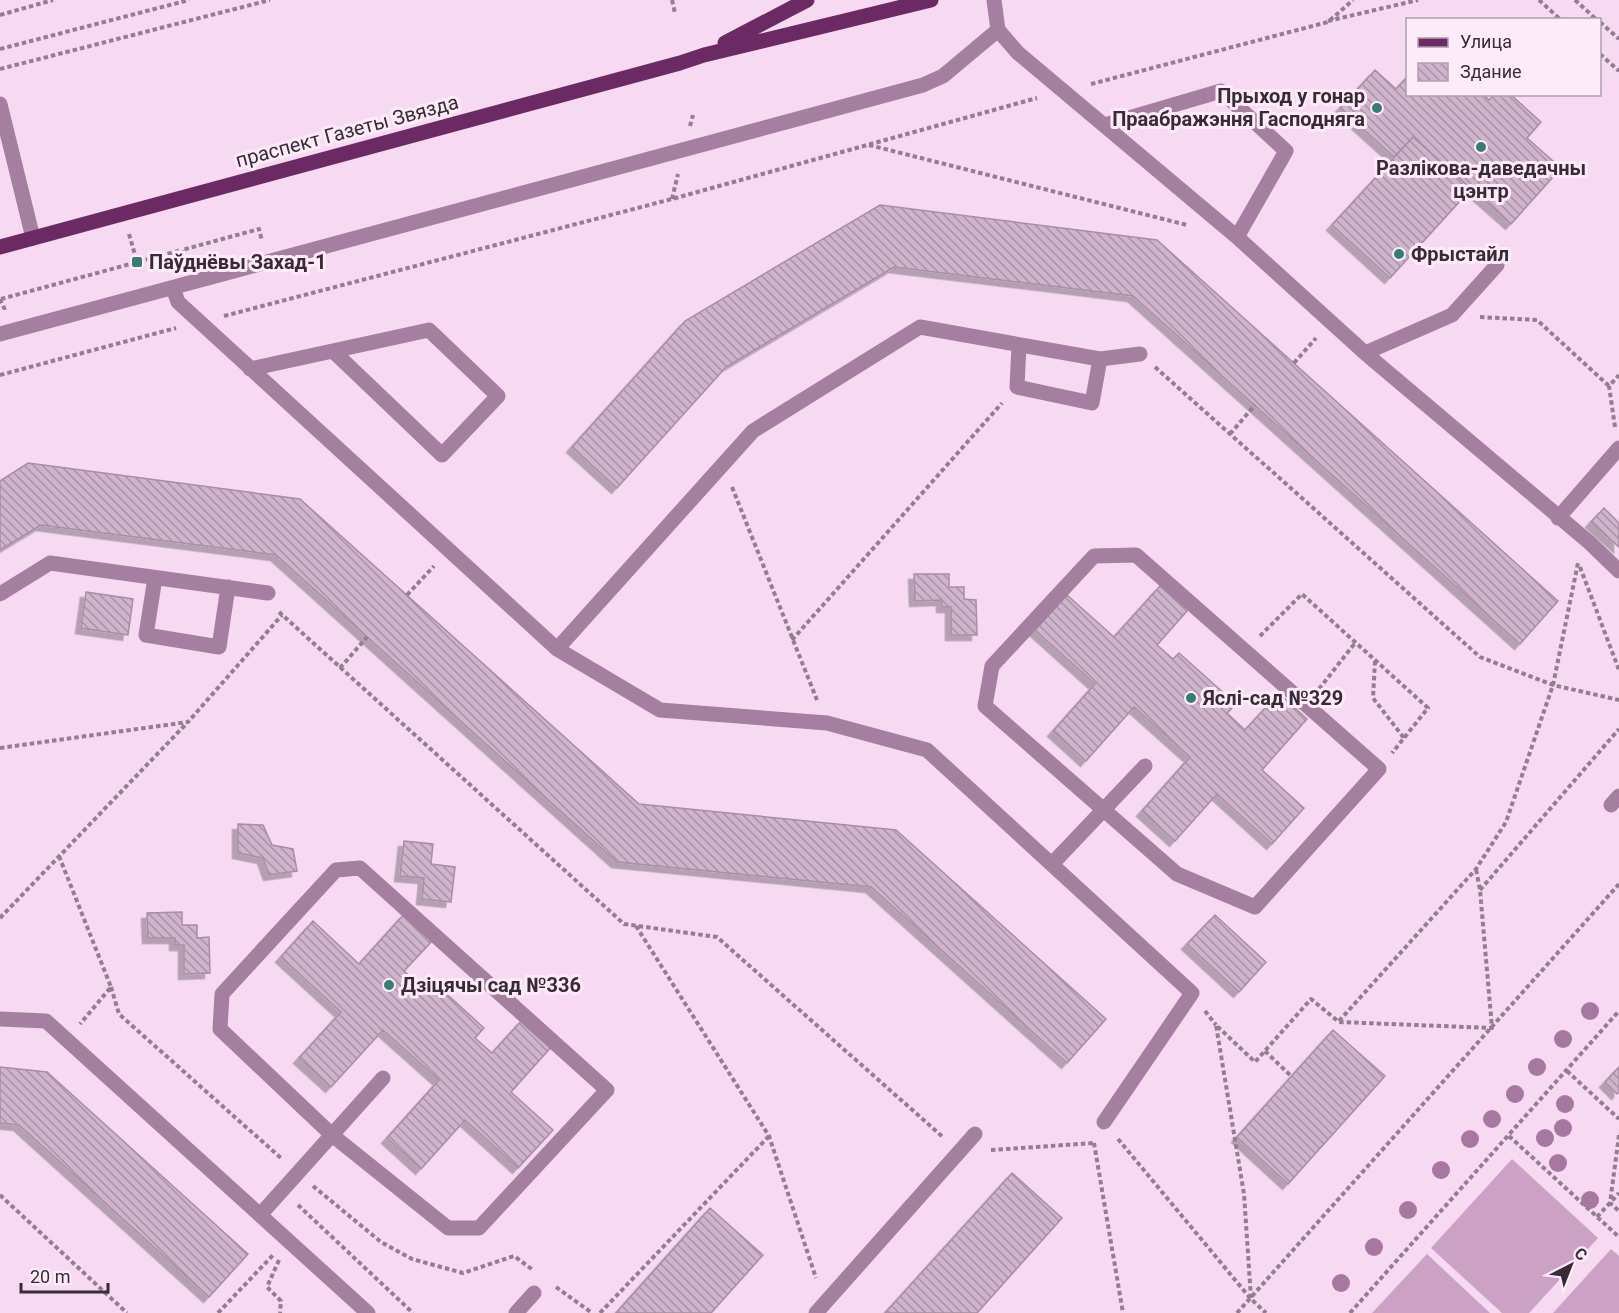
<svg xmlns="http://www.w3.org/2000/svg" width="1619" height="1313" viewBox="0 0 1619 1313" font-family="Roboto,sans-serif">
  <style>
    .garden { fill: #cba2c5 }
    .building { fill: url(#building-back-hatch); stroke: #a98da4; stroke-width: 1.5; filter: url(#shadow) }
    .lines { fill: none; stroke-linecap: round; stroke-linejoin: round }
    .path { stroke: #927e8e; stroke-width: 4; stroke-dasharray: 4.5 3; stroke-linecap: butt }
    .minor { stroke: #a57fa0; stroke-width: 15 }
    .major { stroke: #6c2a65; stroke-width: 15 }
    .tree { fill: #a678a1 }
    .poi-dot { fill: #377d75; stroke: #fdebfa; stroke-width: 2 }
    .labels { text-anchor: middle; stroke-width: 6; stroke-linejoin: round; paint-order: stroke }
    .poi-label { font-size: 20px; font-weight: bold; fill: #372b35; stroke: #fdebfa; text-anchor: start }
    .street-label { font-size: 20px; fill: #372b35; stroke: #fdebfa }
  </style>
  <defs>
    <pattern id="building-back-hatch" width="6" height="6" patternUnits="userSpaceOnUse" patternTransform="scale(1.5)"><rect width="6" height="6" fill="#d0b4cb"/><path d="M-1 5l2 2M0 0l6 6M5-1l2 2" fill="none" stroke="#aa93a6"/></pattern>
    <filter id="shadow"><feDropShadow dx="-5.5" dy="5.5" stdDeviation="0" flood-color="#0004"/></filter>
  </defs>
  <rect width="100%" height="100%" fill="#f7daf2"/>
  <path class="garden" d="M1512 1159 1598 1238 1529 1313H1502L1431 1248Z
    M1611 1249 1619 1256V1313H1553Z
    M1427 1254 1490 1313H1372Z"/>
  <path class="building" d="M1375 70 1396 89 1408 76V94H1483L1489 100 1495 94H1510L1541 122 1527 138 1561 168 1511 224 1413 137 1394 157 1340 108Z
    M1413 137 1471 189 1390 278 1332 225Z
    M880 205 1157 240 1558 601 1520 644 1133 296 894 267 726 367 617 488 572 447 685 321Z
    M28 463 300 499 639 804 896 830 1106 1019 1067 1063 871 887 617 862 276 555 41 525 0 550V481Z
    M1604 508 1619 523V547L1591 522Z
    M914 574H949V587H964V599L976 600 977 635H951V607H942V600L915 601Z
    M1160 586 1187 611 1157 645 1173 659 1179 653 1236 704 1227 713 1245 730 1279 693 1307 719 1262 770 1304 808 1272 844 1217 794 1175 841 1142 811 1190 757 1134 707 1086 761 1053 731 1095 684 1035 630 1067 595 1114 637Z
    M86 592 133 599 128 635 81 628Z
    M238 824 263 825 272 845 293 849 297 871 269 875 263 858 238 853Z
    M404 841 433 844 431 864 455 867 451 902 422 899 424 878 400 876Z
    M182 912V925H197V938L209 937 210 973 184 974V945H175V938H148L147 913Z
    M405 913 434 939 404 971 420 986 428 977 484 1028 475 1038 492 1053 523 1019 553 1045 511 1092 553 1130 518 1168 465 1120 421 1169 387 1138 439 1080 383 1030 331 1087 299 1058 341 1012 281 957 313 921 359 964Z
    M1215 915 1266 962 1239 992 1187 944Z
    M1333 1030 1385 1076 1288 1184 1237 1137Z
    M0 1067 47 1072 248 1254 209 1297 19 1125 0 1123Z
    M1619 1067V1092L1617 1094 1605 1082Z
    M1012 1173 1062 1218 977 1313H885Z
    M710 1208 763 1255 711 1313H616Z"/>
  <g class="lines">
    <path class="path" d="M672 0 675 13
      M1539 0 1561 20
      M1575 0 1597 20
      M0 15 53 0
      M1328 21 1418 0
      M1600 22 1619 39
      M0 49 189 0
      M1600 54 1619 71
      M0 69 270 0
      M1091 84 1328 22 1353 0
      M690 126 693 115
      M869 145 1187 225
      M672 199 678 174
      M129 234 137 262
      M182 261 184 260 182 250 259 229 262 241
      M0 299 4 308 7 307
      M1 299 182 250
      M224 316 672 199 1037 98
      M1480 317 1537 320 1609 386
      M1294 363 1316 338
      M1155 367 1480 657 1553 685 1619 700
      M0 375 176 328
      M1615 427 1609 386 1619 375
      M1230 434 1255 405
      M732 487 817 700
      M1580 567 1619 670
      M407 595 434 566
      M279 612 624 924 717 937 944 1138
      M1260 636 1302 594 1428 708 1392 753
      M792 640 1002 403
      M1375 661 1373 698 1404 738
      M340 668 367 637
      M1319 689 1355 643
      M0 748 188 722 282 615
      M59 856 111 987 80 1024
      M1480 890 1619 729
      M0 918 187 723
      M636 926 769 1136 816 1278
      M111 987 119 1014 282 1159
      M1205 1011 1216 1025
      M1339 1021 1476 869 1506 822 1553 685 1578 563
      M1265 1051 1291 1076
      M1567 1071 1619 1119
      M1619 1135 1610 1203 1619 1211
      M1509 1136 1619 1237
      M1118 1139 1251 1299 1266 1313
      M1094 1143 1123 1313
      M991 1150 1094 1143
      M313 1186 381 1242 412 1259 463 1273 514 1256 533 1270
      M0 1195 127 1313
      M298 1205 413 1313
      M1597 1217 1619 1193
      M279 1260 267 1287 281 1301 280 1313
      M556 1287 592 1313
      M1251 1298 1244 1194 1216 1025 1255 1062 1311 999 1339 1022 1492 1028 1480 890 1476 869
      M218 1313 273 1255
      M600 1313 769 1136
      M1237 1313 1619 884
      M1350 1313 1619 1011"/>
    <path class="minor" d="M994 0 998 30 1018 53 1237 237 1365 353 1590 543 1619 571
      M0 104 33 238
      M1105 125 1221 91 1286 151 1237 237
      M173 288 178 302 557 649 660 710 827 723 927 750 1192 993 1104 1122
      M0 334 923 85 943 76 998 30
      M1019 345 1017 387 1092 403 1100 359
      M1365 353 1452 315 1497 265
      M250 369 429 330 498 396 442 455 333 351
      M1558 518 1619 448
      M1136 555 1379 769 1255 907 1177 874 985 706 992 666 1094 556Z
      M155 578 146 635 219 647 228 587
      M0 594 50 563 268 593
      M557 649 753 431 920 327 1100 359 1140 354
      M1611 805 1619 796
      M1052 864 1145 766
      M360 868 607 1090 479 1228H448L332 1135 220 1029 222 994 336 870Z
      M0 1019 46 1021 368 1313
      M260 1215 383 1078
      M516 1313 534 1293
      M816 1313 975 1134"/>
    <path class="major" d="M725 43 807 0
      M0 247 680 63 704 55 931 0"/>
  </g>
  <g class="tree">
    <circle cx="1590" cy="1011" r="9"/>
    <circle cx="1563" cy="1039" r="9"/>
    <circle cx="1537" cy="1067" r="9"/>
    <circle cx="1515" cy="1094" r="9"/>
    <circle cx="1565" cy="1104" r="9"/>
    <circle cx="1492" cy="1119" r="9"/>
    <circle cx="1563" cy="1128" r="9"/>
    <circle cx="1545" cy="1138" r="9"/>
    <circle cx="1470" cy="1139" r="9"/>
    <circle cx="1558" cy="1163" r="9"/>
    <circle cx="1441" cy="1170" r="9"/>
    <circle cx="1590" cy="1200" r="9"/>
    <circle cx="1408" cy="1210" r="9"/>
    <circle cx="1374" cy="1247" r="9"/>
    <circle cx="1341" cy="1283" r="9"/>
  </g>
  <g class="poi-dot">
    <circle cx="1377" cy="108" r="6"/>
    <circle cx="1481" cy="147" r="6"/>
    <circle cx="1399" cy="254" r="6"/>
    <rect x="131" y="256" width="12" height="12" rx="3"/>
    <circle cx="1191" cy="698" r="6"/>
    <circle cx="389" cy="985" r="6"/>
  </g>
  <g class="labels">
    <g class="poi-label">
      <text x="1365" y="103" text-anchor="end">Прыход у гонар<tspan x="1365" dy="23">Праабражэння Гасподняга</tspan></text>
      <text x="1481" y="175" text-anchor="middle">Разлікова-даведачны<tspan x="1481" dy="23">цэнтр</tspan></text>
      <text x="1411" y="261">Фрыстайл</text>
      <text x="149" y="269">Паўднёвы Захад-1</text>
      <text x="1203" y="705">Яслі-сад №329</text>
      <text x="401" y="992">Дзіцячы сад №336</text>
    </g>
    <g class="street-label">
      <text transform="translate(347 131) rotate(-15)" y="7">праспект Газеты Звязда</text>
    </g>
  </g>
  <rect x="1406" y="18" width="195" height="78" fill="#fdebfa" stroke="#ae9eab" stroke-width="1.5"/>
  <rect x="1418" y="38" width="30" height="9" fill="#6c2a65" stroke="#ae9eab" stroke-width="1.5"/>
  <text x="1460" y="48" font-size="18" fill="#372b35">Улица</text>
  <rect x="1418" y="63" width="30" height="18" fill="url(#building-back-hatch)" stroke="#ae9eab" stroke-width="1.5"/>
  <text x="1460" y="78" font-size="18" fill="#372b35">Здание</text>
  <g transform="translate(1571 1265) rotate(42)" stroke="#fdebfa" stroke-width="4.5" paint-order="stroke">
  <path d="M0-4.5L10 22L0 15L-10 22Z" fill="#372b35"/>
  <text y="-9" font-size="16" font-weight="bold" text-anchor="middle" fill="#372b35">С</text>
  </g>
  <path d="M21 1283v9h87v-9" fill="none" stroke="#372b35" stroke-width="3"/>
  <text x="30" y="1283" font-size="18" fill="#372b35" stroke="#fdebfa" stroke-width="4.5" paint-order="stroke">20 m</text>
</svg>
